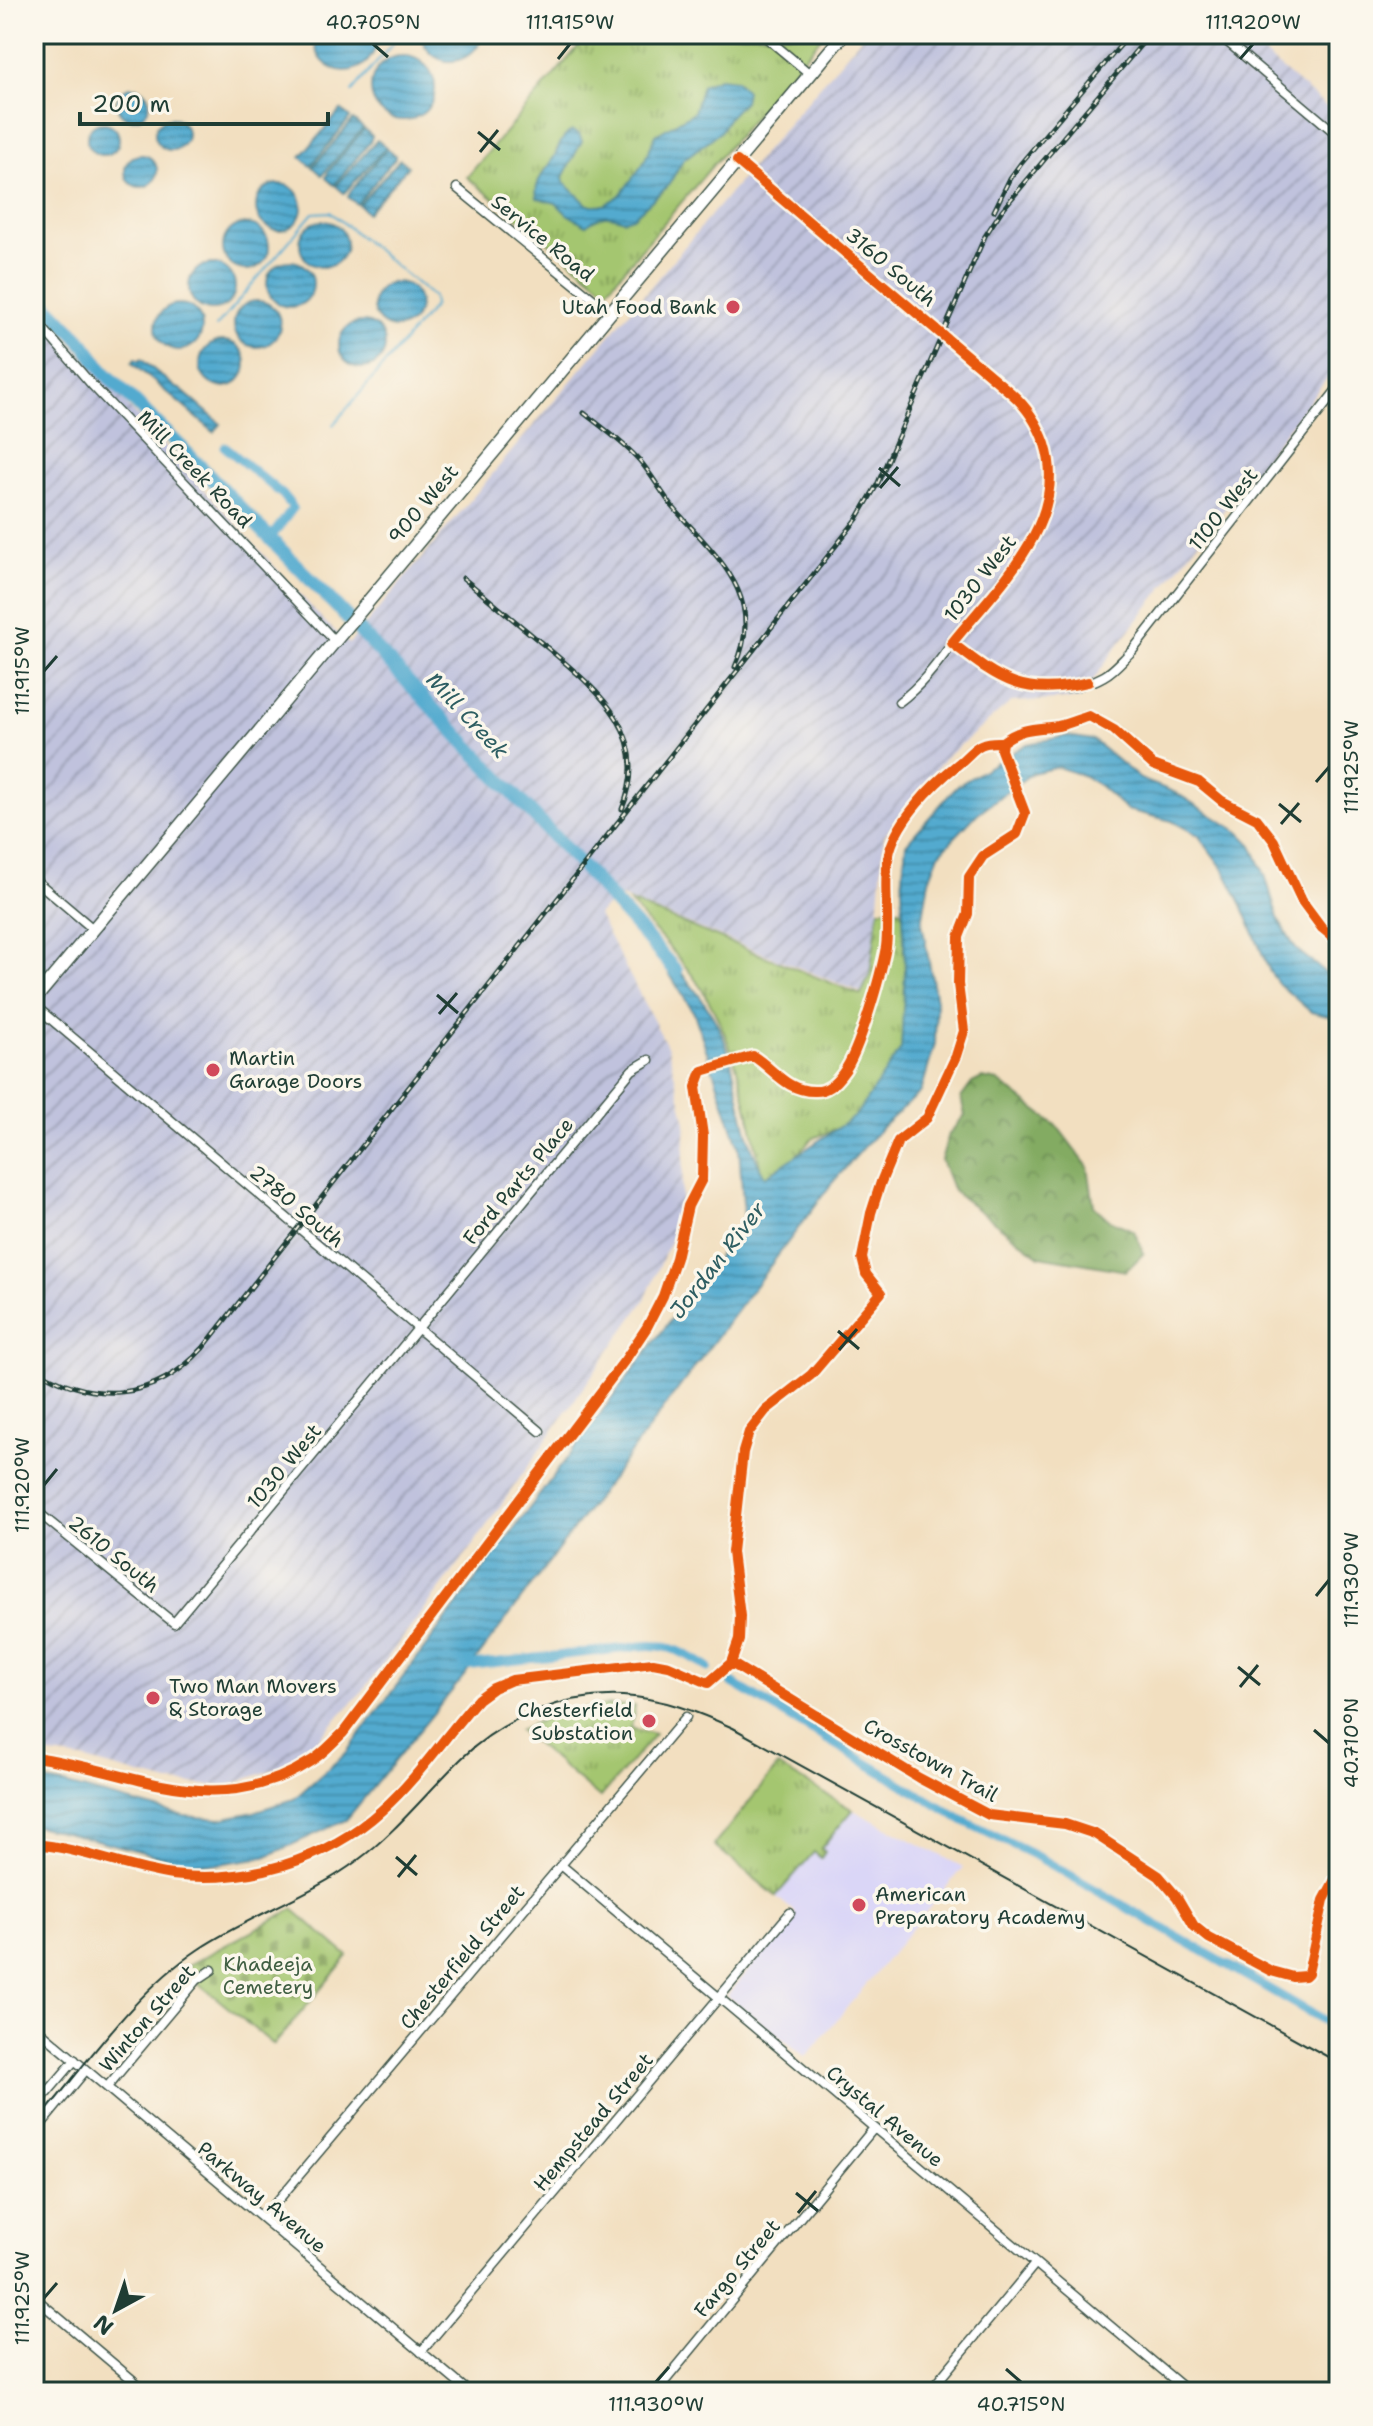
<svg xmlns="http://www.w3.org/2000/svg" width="1373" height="2426" viewBox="0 0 1373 2426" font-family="'Shantell Sans',sans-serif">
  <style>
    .built { fill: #dad6f7 }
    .industrial { fill: url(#industrial-furrows) }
    .grass { fill: url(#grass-tufts); stroke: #628252; stroke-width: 2 }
    .forest { fill: url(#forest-crowns); stroke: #51744b; stroke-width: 2 }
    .cemetery { fill: url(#cemetery-stones); stroke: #628252; stroke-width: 2 }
    .water { fill: url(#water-rules); stroke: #387482; stroke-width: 2 }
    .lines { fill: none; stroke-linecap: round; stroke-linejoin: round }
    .stream { stroke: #52aacf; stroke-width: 2 }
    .canal { stroke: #52aacf; stroke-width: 9 }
    .river { stroke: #52aacf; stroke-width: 14 }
    .street-casing { stroke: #3f5549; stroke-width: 11 }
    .secondary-casing { stroke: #3f5549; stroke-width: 15 }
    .street { stroke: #fff; stroke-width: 8 }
    .secondary { stroke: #fff; stroke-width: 12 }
    .tram { stroke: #1f3d34; stroke-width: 2 }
    .rail-casing { stroke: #1f3d34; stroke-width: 5 }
    .rail { stroke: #fbf7ec; stroke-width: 2; stroke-dasharray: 6; stroke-linecap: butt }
    .cycleway-casing { stroke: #fbf7ec; stroke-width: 15 }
    .cycleway { stroke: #e8590c; stroke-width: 10 }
    .ticks { fill: none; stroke: #1f3d34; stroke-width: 3 }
    .poi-dot { fill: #d1495b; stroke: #fbf7ec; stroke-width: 3 }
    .labels { text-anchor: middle; stroke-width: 7; stroke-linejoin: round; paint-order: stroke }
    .street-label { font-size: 20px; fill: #1f3d34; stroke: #fbf7ec }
    .poi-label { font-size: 20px; fill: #1f3d34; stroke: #fbf7ec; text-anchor: start }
    .park-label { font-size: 20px; fill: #405f43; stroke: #fbf7ec }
    .water-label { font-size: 22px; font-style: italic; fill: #2e5e62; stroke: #fbf7ec }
    .neatline { fill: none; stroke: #1f3d34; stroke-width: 3 }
    .ticks-label { font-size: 20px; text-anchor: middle; fill: #1f3d34 }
  </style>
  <defs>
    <pattern id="industrial-furrows" width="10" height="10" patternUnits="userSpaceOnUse" patternTransform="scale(2)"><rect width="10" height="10" fill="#c0c2dd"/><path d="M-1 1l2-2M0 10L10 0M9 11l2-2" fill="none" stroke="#9b9fb4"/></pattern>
    <pattern id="grass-tufts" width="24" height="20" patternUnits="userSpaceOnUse" patternTransform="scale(2)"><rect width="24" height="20" fill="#a4c66f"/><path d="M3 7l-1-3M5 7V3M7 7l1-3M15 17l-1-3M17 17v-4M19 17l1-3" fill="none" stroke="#85a25c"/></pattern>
    <pattern id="forest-crowns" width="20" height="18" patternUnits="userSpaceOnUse" patternTransform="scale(2)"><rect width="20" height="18" fill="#83ab62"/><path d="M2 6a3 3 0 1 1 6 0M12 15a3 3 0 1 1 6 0" fill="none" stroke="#6b8c52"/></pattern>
    <pattern id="cemetery-stones" width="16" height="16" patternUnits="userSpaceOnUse" patternTransform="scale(2)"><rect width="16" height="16" fill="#a4c66f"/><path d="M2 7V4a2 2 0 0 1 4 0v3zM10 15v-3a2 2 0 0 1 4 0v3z" fill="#85a25c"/></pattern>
    <pattern id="water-rules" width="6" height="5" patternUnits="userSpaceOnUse" patternTransform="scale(2)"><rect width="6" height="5" fill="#52aacf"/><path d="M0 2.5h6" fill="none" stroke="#438ca9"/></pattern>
  </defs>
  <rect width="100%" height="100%" fill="#fbf7ec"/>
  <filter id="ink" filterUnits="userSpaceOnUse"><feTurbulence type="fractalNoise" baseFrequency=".0125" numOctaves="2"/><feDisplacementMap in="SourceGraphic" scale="16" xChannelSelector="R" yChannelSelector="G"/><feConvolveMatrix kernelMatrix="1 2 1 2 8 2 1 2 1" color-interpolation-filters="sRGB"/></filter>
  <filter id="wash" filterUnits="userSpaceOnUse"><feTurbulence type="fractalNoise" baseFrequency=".006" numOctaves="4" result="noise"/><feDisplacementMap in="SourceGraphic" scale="32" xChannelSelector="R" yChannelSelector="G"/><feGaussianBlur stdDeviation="1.8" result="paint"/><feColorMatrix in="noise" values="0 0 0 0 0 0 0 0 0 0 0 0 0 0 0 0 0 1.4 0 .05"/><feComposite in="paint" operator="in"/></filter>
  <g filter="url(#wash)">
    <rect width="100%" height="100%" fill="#f2dfc0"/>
    <path class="built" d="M778 1766 853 1810 963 1867 806 2057 727 1996 796 1913 714 1845Z"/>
    <path class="industrial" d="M864 34H1240L1339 117V363L1115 649 1080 699 1011 702 945 758 884 836 874 969 863 993 616 895 598 915 668 1048 686 1122 680 1218 645 1300 468 1552 360 1694 299 1760 228 1786 169 1783 82 1759 34 1753V303L325 622 349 644Z"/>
    <path class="grass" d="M589 34H824L607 290 467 177Z
      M630 902 861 995 870 974 879 909H900L910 931V1028L896 1086 846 1125 811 1139 776 1180 763 1182C750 1116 738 1046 701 988 682 957 652 931 630 902Z
      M608 1705 635 1706 631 1728 655 1734 600 1798 519 1730 557 1713Z
      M778 1766 853 1810 821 1848 825 1852 821 1858 814 1852 776 1896 714 1845Z"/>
    <path class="forest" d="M982 1078 998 1081 1057 1126 1088 1167 1094 1206 1108 1219 1134 1231 1144 1253 1126 1271 1040 1256 953 1191 941 1160 949 1134 965 1115 961 1098 972 1083Z"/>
    <path class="cemetery" d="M293 1909 348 1956 274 2045 181 1969Z"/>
    <path class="water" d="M315 34H377C377 85 311 81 315 34Z
      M421 34H483V35C471 69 429 71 421 34Z
      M371 88a32 32 0 1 1 64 0a32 32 0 1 1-64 0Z
      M719 78 736 80 746 91 744 101 729 117 720 132 683 160 668 186 633 217 624 220C606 213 601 215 586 225L567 214 556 203 537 198C533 181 547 170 554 157 560 147 560 137 572 131L579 134 582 141 563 177 564 182 588 205H605L620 195 643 164 656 135 694 112 702 85Z
      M117 103a16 16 0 1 1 32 0a16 16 0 1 1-32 0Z
      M341 110 350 118 311 166 301 157Z
      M155 134a16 16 0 1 1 32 0a16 16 0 1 1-32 0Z
      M353 120 363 128 322 175 313 167Z
      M87 139a16 16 0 1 1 32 0a16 16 0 1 1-32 0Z
      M364 129 372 136 370 142 334 185 326 178 328 172Z
      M377 140 386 147 344 193 336 186Z
      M387 148 395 155V158L357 204 348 197 351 191Z
      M125 171a16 16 0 1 1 32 0a16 16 0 1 1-32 0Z
      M400 159 408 166 367 213 359 205Z
      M256 207a23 23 0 1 1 46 0a23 23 0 1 1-46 0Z
      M300 244a23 23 0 1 1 46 0a23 23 0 1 1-46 0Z
      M223 247a23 23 0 1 1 46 0a23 23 0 1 1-46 0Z
      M267 284a23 23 0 1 1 46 0a23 23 0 1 1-46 0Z
      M189 287a23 23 0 1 1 46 0a23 23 0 1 1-46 0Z
      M373 305a23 23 0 1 1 46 0a23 23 0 1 1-46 0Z
      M234 324a23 23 0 1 1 46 0a23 23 0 1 1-46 0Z
      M156 327a23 23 0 1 1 46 0a23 23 0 1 1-46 0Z
      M339 345a23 23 0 1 1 46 0a23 23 0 1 1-46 0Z
      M200 364a23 23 0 1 1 46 0a23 23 0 1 1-46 0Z
      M135 359 139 361 141 359 176 388 180 389 221 424 214 432 132 363Z
      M1067 736 1093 740 1140 779 1176 793 1239 832 1252 845 1265 875 1279 921 1296 949 1339 984V1019L1311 1012 1279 984 1270 972 1242 905 1224 870 1198 835 1172 821 1127 810 1100 786 1084 776 1058 767 1032 773 978 813 939 854 929 880 922 923 936 1001 935 1044 921 1092 882 1127 832 1183 460 1681 346 1820 265 1857 217 1864 182 1862 65 1832 34 1826V1779L63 1784 184 1816 220 1819 254 1812 294 1799 346 1753 735 1234 744 1216 739 1148 694 1013 669 973 664 952C689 982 713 1008 726 1045 741 1088 742 1138 765 1177L855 1116 901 1049 905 971 902 886 906 844 957 786 1027 744Z"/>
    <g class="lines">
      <path class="stream" d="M352 92 393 43
        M216 327 313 213 330 212 433 297 434 306 333 425"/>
      <path class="canal" d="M225 447 283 495 293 508 269 540
        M463 1666 628 1648C661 1641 681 1649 708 1668
        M729 1681 964 1821 1040 1858 1339 2029"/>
      <path class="river" d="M34 292 84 344 105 373 181 447 339 609 592 877 676 971"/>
    </g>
  </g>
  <g filter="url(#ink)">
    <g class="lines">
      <g class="street-casing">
        <path id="street" d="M762 34 810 74
          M1218 34 1339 136
          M737 161 1021 401C1088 495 1027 550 968 623 947 649 927 682 899 702
          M457 188 609 312
          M34 318 92 385 334 640
          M952 643C965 653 977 665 991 673 1024 692 1071 695 1104 676 1115 670 1123 659 1132 651L1339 387
          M34 879 93 929
          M34 1005 540 1431
          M34 1509 174 1623 632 1070 649 1060
          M561 1865 1189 2392
          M34 2026 469 2392
          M107 2087 197 1980 212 1970
          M34 2108 75 2060
          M34 2133 86 2070
          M263 2218 686 1717
          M34 2297 147 2392
          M421 2352 790 1913
          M656 2392 874 2128
          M929 2392 1035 2264"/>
      </g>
      <g class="secondary-casing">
        <path id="secondary" d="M34 1000 844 34"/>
      </g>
      <use href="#street" class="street"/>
      <use href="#secondary" class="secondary"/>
      <path class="tram" d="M34 2126C84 2067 134 1992 199 1949 250 1915 309 1897 358 1860 394 1834 430 1789 462 1758 503 1718 565 1693 623 1696 662 1698 698 1712 733 1728L1339 2063"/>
      <g class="rail-casing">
        <path id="rail" d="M994 211 1010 178 1021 163 1130 34
          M584 413C603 428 624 443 640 461 652 475 661 492 673 507 714 555 768 595 735 667
          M463 578C490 600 517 623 544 645 596 689 654 733 622 809
          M34 1368C93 1405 155 1401 203 1348L857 519 877 485 985 236 1002 210 1150 34"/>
      </g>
      <use href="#rail" class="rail"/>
      <g class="cycleway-casing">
        <path id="cycleway" d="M737 161 1011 393C1027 407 1038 424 1045 444 1070 522 996 588 952 643 1002 682 1024 697 1088 682
          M731 1663 919 1778 989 1815 1065 1824 1095 1834 1159 1876 1177 1897 1194 1926 1209 1938 1271 1971 1293 1977 1305 1976 1308 1973 1324 1900 1339 1872
          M34 1757C133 1770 215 1823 311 1761 323 1754 333 1742 343 1733L625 1360 647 1327 663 1296 676 1258 688 1206 702 1179 703 1136 696 1087 702 1071 753 1056C774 1069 786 1091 814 1091 827 1092 836 1083 843 1073 859 1053 881 974 886 947 890 915 882 881 890 850 899 819 932 785 957 765 976 750 975 741 1002 742
          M34 1844C81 1848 125 1868 172 1875 246 1884 326 1861 382 1810 418 1778 446 1735 478 1699L493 1688 512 1680 653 1663 669 1666 708 1683 731 1663 739 1640 740 1616 732 1552 743 1452 749 1432 766 1410 811 1375 881 1293 866 1274 862 1258 871 1213 881 1182 898 1141 927 1118 956 1056 964 1031 958 984 959 937 968 914 969 877 983 856 1017 834 1025 813 1001 750 1002 742C1022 727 1036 729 1058 726 1068 724 1079 719 1089 716L1114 730 1153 765 1199 782 1222 801 1257 819 1274 841 1302 901 1322 928 1339 942"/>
      </g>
      <use href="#cycleway" class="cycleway"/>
    </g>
  </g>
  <path class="ticks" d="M373 44 388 57M558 59 570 44M1240 59 1253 44M478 132 500 150M480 152 498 130M879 468 900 486M880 488 898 467M44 671 57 656M1316 782 1329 767M1279 804 1301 822M1281 824 1299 803M437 995 458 1013M439 1014 457 993M838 1331 859 1349M839 1350 857 1329M44 1485 57 1469M1316 1596 1329 1580M1238 1667 1260 1685M1240 1687 1258 1665M1314 1730 1329 1743M396 1857 417 1875M398 1877 416 1855M796 2193 818 2211M798 2213 816 2191M44 2298 57 2283M1006 2369 1021 2382M656 2382 669 2367"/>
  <g class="poi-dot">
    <circle cx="733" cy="307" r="8"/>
    <circle cx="213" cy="1070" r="8"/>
    <circle cx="153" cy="1698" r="8"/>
    <circle cx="649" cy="1721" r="8"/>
    <circle cx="859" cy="1905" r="8"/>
  </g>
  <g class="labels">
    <g class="street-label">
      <text transform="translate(543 238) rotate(39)" y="7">Service Road</text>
      <text transform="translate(891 267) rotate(40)" y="7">3160 South</text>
      <text transform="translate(195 469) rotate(46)" y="7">Mill Creek Road</text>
      <text transform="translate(423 504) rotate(-50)" y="7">900 West</text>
      <text transform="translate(1223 509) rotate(-52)" y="7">1100 West</text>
      <text transform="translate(980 578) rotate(-52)" y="7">1030 West</text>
      <text transform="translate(518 1181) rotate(-50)" y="7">Ford Parts Place</text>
      <text transform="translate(297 1206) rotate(40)" y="7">2780 South</text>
      <text transform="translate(284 1466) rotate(-50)" y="7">1030 West</text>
      <text transform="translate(114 1554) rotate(39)" y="7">2610 South</text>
      <text transform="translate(931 1760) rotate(29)" y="7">Crosstown Trail</text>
      <text transform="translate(462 1957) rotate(-50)" y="7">Chesterfield Street</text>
      <text transform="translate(147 2018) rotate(-49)" y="7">Winton Street</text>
      <text transform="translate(885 2116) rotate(40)" y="7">Crystal Avenue</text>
      <text transform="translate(593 2122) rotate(-50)" y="7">Hempstead Street</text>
      <text transform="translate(262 2197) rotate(40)" y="7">Parkway Avenue</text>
      <text transform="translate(737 2268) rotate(-50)" y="7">Fargo Street</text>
    </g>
    <g class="poi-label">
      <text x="717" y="314" text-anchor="end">Utah Food Bank</text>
      <text x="229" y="1065">Martin<tspan x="229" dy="23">Garage Doors</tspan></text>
      <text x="169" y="1693">Two Man Movers<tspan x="169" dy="23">&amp; Storage</tspan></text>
      <text x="633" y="1717" text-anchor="end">Chesterfield<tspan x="633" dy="23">Substation</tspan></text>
      <text x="875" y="1901">American<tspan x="875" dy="23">Preparatory Academy</tspan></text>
    </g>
    <g class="park-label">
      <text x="268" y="1971">Khadeeja<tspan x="268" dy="23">Cemetery</tspan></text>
    </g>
    <g class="water-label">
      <text transform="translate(468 715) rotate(47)" y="8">Mill Creek</text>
      <text transform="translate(717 1260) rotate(-52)" y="8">Jordan River</text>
    </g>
  </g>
  <rect width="1373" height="2426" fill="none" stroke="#fbf7ec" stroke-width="88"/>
  <g transform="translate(116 2310) rotate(220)" stroke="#fbf7ec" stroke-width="6" paint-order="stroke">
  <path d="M0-6L14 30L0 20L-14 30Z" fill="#1f3d34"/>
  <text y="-12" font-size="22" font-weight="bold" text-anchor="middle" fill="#1f3d34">N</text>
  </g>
  <path d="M80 112v12h248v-12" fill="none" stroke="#1f3d34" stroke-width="4"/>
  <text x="92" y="112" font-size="24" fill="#1f3d34" stroke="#fbf7ec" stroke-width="6" paint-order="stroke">200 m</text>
  <rect x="44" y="44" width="1285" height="2338" class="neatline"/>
  <g class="ticks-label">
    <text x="373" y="29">40.705°N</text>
    <text x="570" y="29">111.915°W</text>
    <text x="1253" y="29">111.920°W</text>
    <text transform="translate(22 671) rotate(-90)" y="7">111.915°W</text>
    <text transform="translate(1351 767) rotate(-90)" y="7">111.925°W</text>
    <text transform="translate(22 1485) rotate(-90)" y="7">111.920°W</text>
    <text transform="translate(1351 1580) rotate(-90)" y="7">111.930°W</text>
    <text transform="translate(1351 1743) rotate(-90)" y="7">40.710°N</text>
    <text transform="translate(22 2298) rotate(-90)" y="7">111.925°W</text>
    <text x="656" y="2411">111.930°W</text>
    <text x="1021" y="2411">40.715°N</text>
  </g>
</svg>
